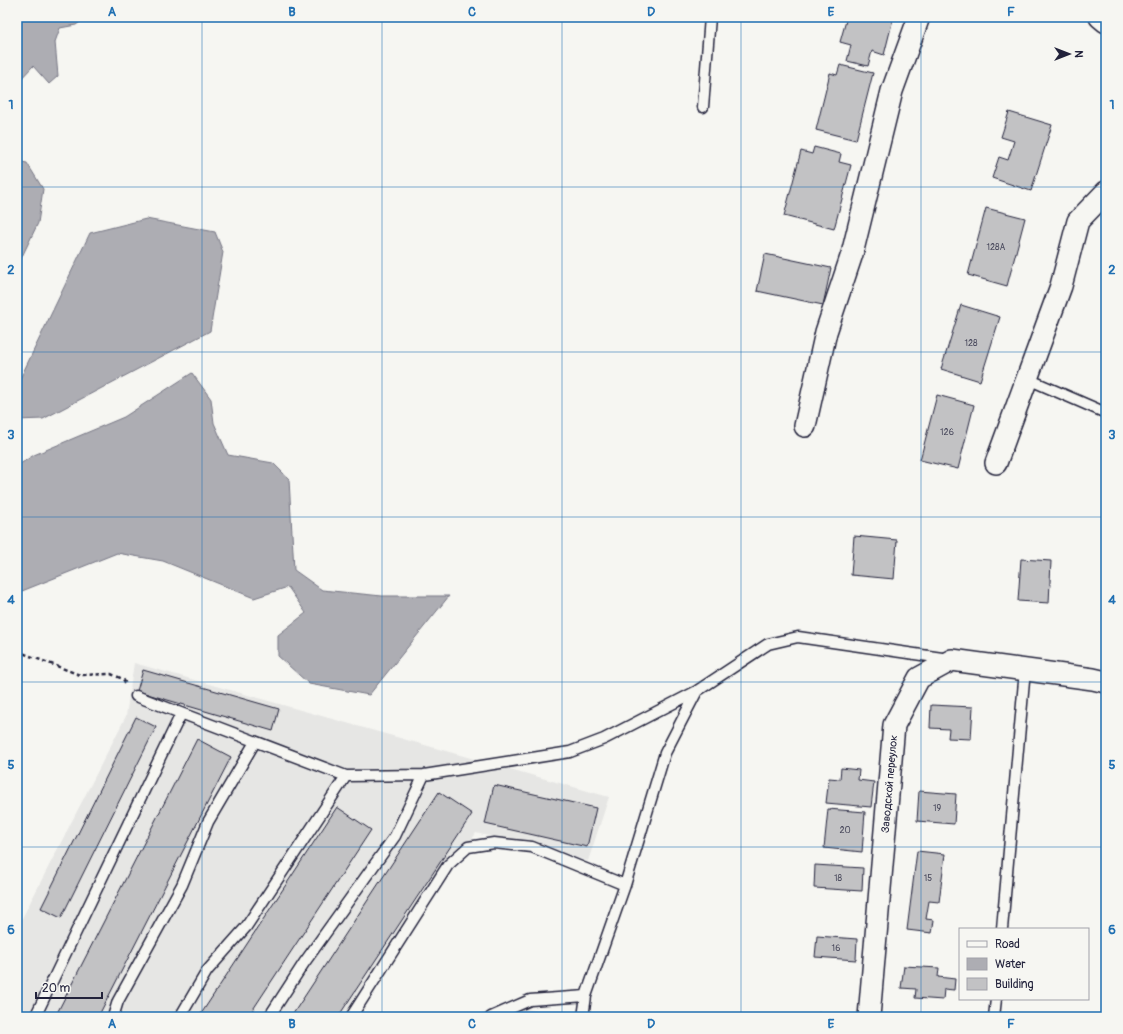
<svg xmlns="http://www.w3.org/2000/svg" width="1123" height="1034" viewBox="0 0 1123 1034" font-family="Pangolin,sans-serif">
  <style>
    .built { fill: #e6e6e4 }
    .water { fill: #adadb3; stroke: #757583 }
    .building { fill: #c2c2c4; stroke: #22223b }
    .lines { fill: none; stroke-linecap: round; stroke-linejoin: round }
    .service-casing { stroke: #22223b; stroke-width: 13 }
    .minor-casing { stroke: #22223b; stroke-width: 24 }
    .path { stroke: #22223b; stroke-width: 2.5; stroke-dasharray: 4 3; stroke-linecap: butt }
    .service { stroke: #f6f6f2; stroke-width: 10 }
    .minor { stroke: #f6f6f2; stroke-width: 21 }
    .grid { fill: none; stroke: #1f6fb2; stroke-width: 1; stroke-opacity: 0.55 }
    .labels { text-anchor: middle; stroke-width: 3; stroke-linejoin: round; paint-order: stroke }
    .number-label { font-size: 9px; fill: #4a4a5d }
    .street-label { font-size: 11px; fill: #22223b; stroke: #f6f6f2 }
    .neatline { fill: none; stroke: #1f6fb2; stroke-width: 1.5 }
    .grid-label { font-size: 13px; text-anchor: middle; font-weight: bold; fill: #1f6fb2 }
  </style>
  <rect width="100%" height="100%" fill="#f6f6f2"/>
  <filter id="ink" filterUnits="userSpaceOnUse"><feTurbulence type="fractalNoise" baseFrequency=".025" numOctaves="2"/><feDisplacementMap in="SourceGraphic" scale="8" xChannelSelector="R" yChannelSelector="G"/><feConvolveMatrix kernelMatrix="1 2 1 2 8 2 1 2 1" color-interpolation-filters="sRGB"/></filter>
  <g filter="url(#ink)">
    <path class="built" d="M134 663 609 797 588 861 476 833 354 1017H17V928L126 716Z
      M512 1005 560 1017H470Z"/>
    <path class="water" d="M17 17H87L76 25 60 28 55 42 58 76 49 84 33 66 17 83Z
      M17 161 27 163 43 189 38 223 17 267Z
      M146 219 215 232 223 252 210 331 43 419 17 420V381H19L90 233Z
      M192 373 211 399 214 423 228 455 273 463 289 479 294 570 322 590 382 596H449L369 695 309 684 278 656V635L306 613 288 587 254 598 163 561 117 553 22 591 17 588V466L34 455 124 417Z"/>
    <path class="building" d="M847 17H887L893 19 884 55 872 51 868 66 847 61 851 45 840 42Z
      M840 65 873 73 856 140 816 130 830 73 837 75Z
      M1009 112 1052 125 1031 191 992 178 999 157 1008 160 1014 141 1001 137Z
      M814 147 841 154 839 162 851 165 834 229 784 216 801 151 812 154Z
      M986 208 1025 218 1007 286 968 275Z
      M765 254 831 268 823 305 757 291Z
      M961 305 1000 317 980 381 941 369Z
      M937 395 974 405 958 469 920 460Z
      M854 536 897 540 894 579 851 575Z
      M1021 559 1051 561 1049 603 1018 601Z
      M143 670 279 709 273 731 137 691Z
      M931 705 973 707 971 739 948 738 949 729 930 728Z
      M136 717 156 727 61 918 41 908Z
      M197 739 231 757 98 1017H55Z
      M841 768 859 770 858 780 874 782 871 807 826 803 829 778 840 779Z
      M494 785 596 808 587 847 485 824Z
      M919 791 956 794 954 824 917 821Z
      M439 792 472 814 338 1017H291Z
      M337 807 371 830 248 1017H199Z
      M828 809 865 812 862 852 824 848Z
      M917 851 945 854 939 902 929 901 926 919 934 920 932 933 907 930Z
      M815 865 863 868 862 891 814 888Z
      M817 936 857 939 856 960 815 957Z
      M904 966 939 968 938 977 955 979 954 990 944 989 943 1000 915 998 916 989 901 988Z
      M818 1013 850 1015V1017H818Z"/>
    <g class="lines">
      <g class="service-casing">
        <path id="service" d="M703 107 710 17
          M1028 379 1106 413
          M136 696 346 776 424 775 570 752 604 739 697 691 768 644 798 637 949 659
          M1002 929 1025 670
          M35 1017 181 714
          M113 1017 118 1001 182 885 208 822 255 742
          M180 1017 207 971 246 927 346 776
          M269 1017 304 963 395 836 424 775
          M351 1017 448 865 468 847 494 843 532 847 625 885
          M491 1017 530 1000 586 996
          M583 1017 586 996 625 885 665 753 697 691
          M994 1017 996 999"/>
      </g>
      <g class="minor-casing">
        <path id="minor" d="M1100 17 1106 22
          M805 426 826 332 852 254 892 91 919 17
          M996 463 1061 286 1078 221 1106 192
          M869 1017 894 725 919 678 952 660 1093 679 1106 682"/>
      </g>
      <path class="path" d="M17 651 80 675 111 674 123 679 126 684"/>
      <use href="#service" class="service"/>
      <use href="#minor" class="minor"/>
    </g>
  </g>
  <path class="grid" d="M202 17V1017M382 17V1017M562 17V1017M741 17V1017M921 17V1017M17 187H1106M17 352H1106M17 517H1106M17 682H1106M17 847H1106"/>
  <g class="labels">
    <g class="number-label">
      <text x="996" y="250">128А</text>
      <text x="971" y="346">128</text>
      <text x="947" y="435">126</text>
      <text x="937" y="811">19</text>
      <text x="845" y="833">20</text>
      <text x="838" y="881">18</text>
      <text x="928" y="881">15</text>
      <text x="836" y="951">16</text>
    </g>
    <g class="street-label">
      <text transform="translate(889 784) rotate(-85)" y="4">Заводской переулок</text>
    </g>
  </g>
  <rect width="1123" height="1034" fill="none" stroke="#f6f6f2" stroke-width="44"/>
  <rect x="959" y="928" width="130" height="72" fill="#f6f6f2" stroke="#a1a1a9"/>
  <rect x="967" y="941" width="20" height="6" fill="#f6f6f2" stroke="#a1a1a9"/>
  <text x="995" y="948" font-size="12" fill="#22223b">Road</text>
  <rect x="967" y="958" width="20" height="12" fill="#adadb3" stroke="#a1a1a9"/>
  <text x="995" y="968" font-size="12" fill="#22223b">Water</text>
  <rect x="967" y="978" width="20" height="12" fill="#c2c2c4" stroke="#a1a1a9"/>
  <text x="995" y="988" font-size="12" fill="#22223b">Building</text>
  <g transform="translate(1069 54) rotate(90)" stroke="#f6f6f2" stroke-width="3" paint-order="stroke">
  <path d="M0-3L7 15L0 10L-7 15Z" fill="#22223b"/>
  <text y="-6" font-size="11" font-weight="bold" text-anchor="middle" fill="#22223b">N</text>
  </g>
  <path d="M36 992v6h66v-6" fill="none" stroke="#22223b" stroke-width="2"/>
  <text x="42" y="992" font-size="12" fill="#22223b" stroke="#f6f6f2" stroke-width="3" paint-order="stroke">20 m</text>
  <rect x="22" y="22" width="1079" height="990" class="neatline"/>
  <g class="grid-label">
    <text x="112" y="16">A</text>
    <text x="292" y="16">B</text>
    <text x="472" y="16">C</text>
    <text x="651" y="16">D</text>
    <text x="831" y="16">E</text>
    <text x="1011" y="16">F</text>
    <text x="11" y="109">1</text>
    <text x="1112" y="109">1</text>
    <text x="11" y="274">2</text>
    <text x="1112" y="274">2</text>
    <text x="11" y="439">3</text>
    <text x="1112" y="439">3</text>
    <text x="11" y="604">4</text>
    <text x="1112" y="604">4</text>
    <text x="11" y="769">5</text>
    <text x="1112" y="769">5</text>
    <text x="11" y="934">6</text>
    <text x="1112" y="934">6</text>
    <text x="112" y="1028">A</text>
    <text x="292" y="1028">B</text>
    <text x="472" y="1028">C</text>
    <text x="651" y="1028">D</text>
    <text x="831" y="1028">E</text>
    <text x="1011" y="1028">F</text>
  </g>
</svg>
